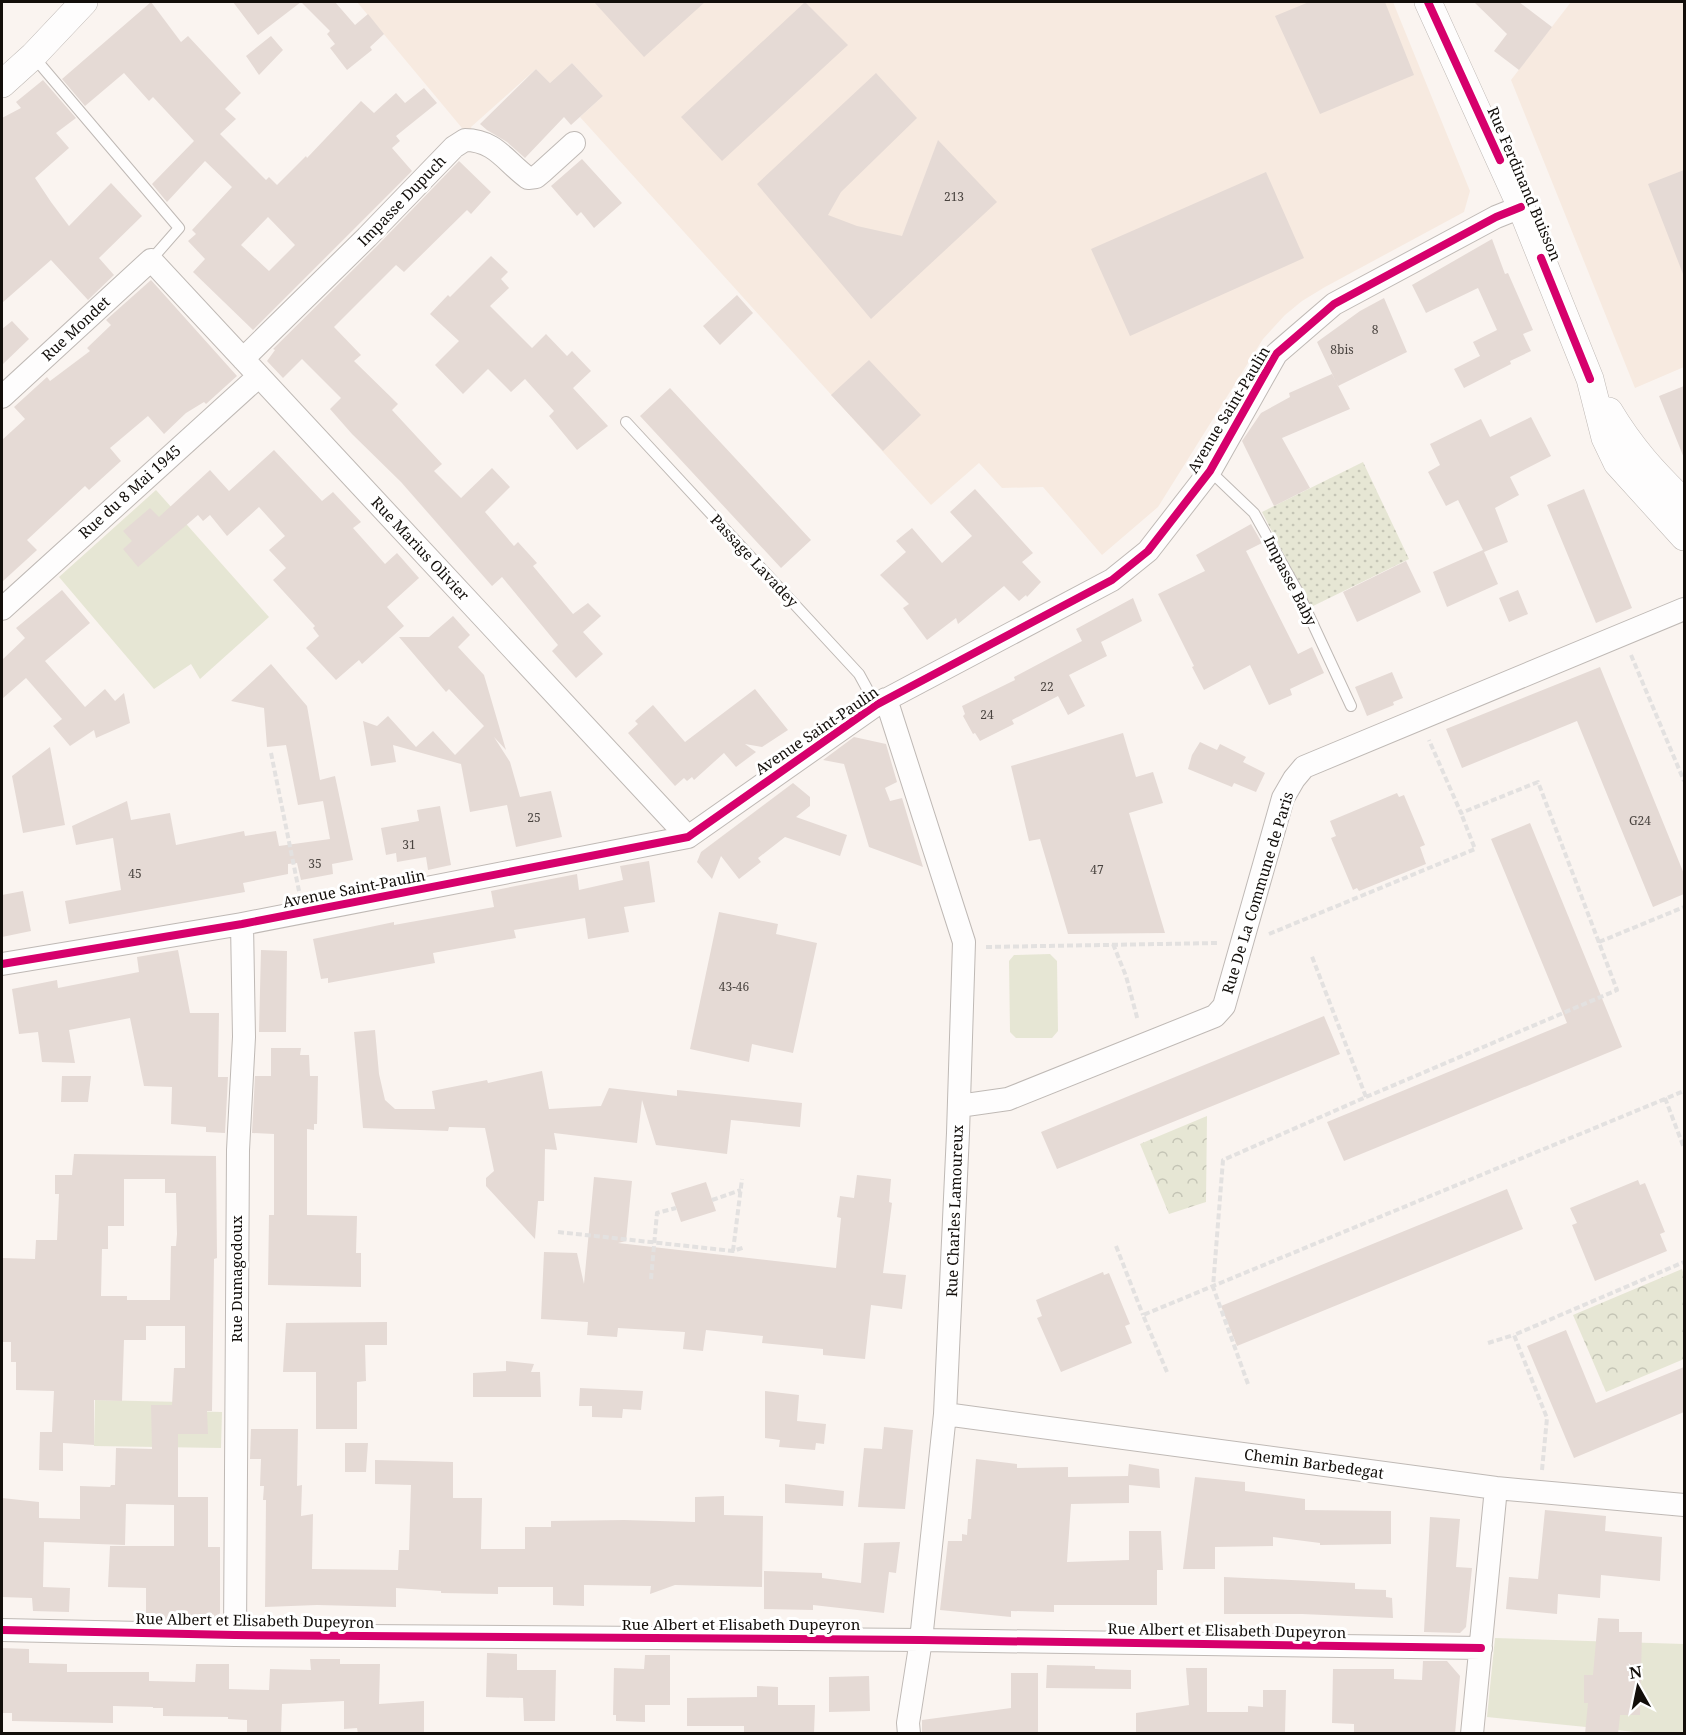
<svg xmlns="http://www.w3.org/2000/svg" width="1686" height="1735" viewBox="0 0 1686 1735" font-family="'Noto Serif',serif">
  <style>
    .built { fill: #f7eae0 }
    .grass { fill: url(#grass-dots) }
    .park { fill: url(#park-crowns) }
    .garden { fill: #e6e6d4 }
    .building { fill: #e5dad5; fill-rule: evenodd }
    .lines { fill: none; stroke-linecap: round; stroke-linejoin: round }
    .service-casing { stroke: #bfb9b5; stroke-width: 12 }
    .minor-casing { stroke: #bfb9b5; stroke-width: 24 }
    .tertiary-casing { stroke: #bfb9b5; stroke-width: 28 }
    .path { stroke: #e3e1e0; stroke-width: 4; stroke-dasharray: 6 3; stroke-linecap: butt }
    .service { stroke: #fefdfd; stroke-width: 10 }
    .minor { stroke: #fefdfd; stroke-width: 22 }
    .tertiary { stroke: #fefdfd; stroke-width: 27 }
    .cycleway-casing { stroke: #fff; stroke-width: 11 }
    .cycleway { stroke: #d6006c; stroke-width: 8 }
    .labels { text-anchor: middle; stroke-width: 6; stroke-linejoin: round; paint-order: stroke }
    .number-label { font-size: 12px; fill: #49433f }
    .street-label { font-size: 15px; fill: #120e0a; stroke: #fff }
  </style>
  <defs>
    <pattern id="grass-dots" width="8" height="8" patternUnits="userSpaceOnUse" patternTransform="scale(1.5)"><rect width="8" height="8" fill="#e6e6d4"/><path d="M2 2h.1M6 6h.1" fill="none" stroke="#c4c4b5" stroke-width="1.8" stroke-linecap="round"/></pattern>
    <pattern id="park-crowns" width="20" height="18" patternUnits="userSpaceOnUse" patternTransform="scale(1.5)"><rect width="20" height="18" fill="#e6e6d4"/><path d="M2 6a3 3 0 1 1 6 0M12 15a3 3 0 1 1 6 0" fill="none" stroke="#c4c4b5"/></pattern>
  </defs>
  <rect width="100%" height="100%" fill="#faf4f0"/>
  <path class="built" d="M357 2H1393L1470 191 1464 212 1325 287 1302 301 1285 315 1263 339 1158 507 1102 555 1043 487 1002 488 979 463 931 505 580 117 603 96 572 63 550 83 536 69 471 127 472 130 467 134Z
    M1571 2H1684V367L1635 388 1511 80Z"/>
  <path class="grass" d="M1363 462 1409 559 1311 607 1262 512Z"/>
  <path class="park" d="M1207 1116 1206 1202 1169 1214 1140 1144Z
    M1682 1269 1684 1275V1359L1606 1392 1573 1315Z"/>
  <path class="garden" d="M156 490 269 617 200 679 191 664 154 689 59 577Z
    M1050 954 1057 961 1058 1031 1052 1038H1016L1010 1032 1009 961 1014 955Z
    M95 1400 183 1402V1411L222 1412 221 1448 94 1446Z
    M1495 1638 1684 1644V1733H1645L1487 1717Z"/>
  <path class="building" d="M151 2 181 42 188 36 241 93 225 109 236 119 220 134 266 180 269 177 277 185 306 156 307 158 361 101 374 113 396 93 405 103 424 88 437 103 396 136 400 141 392 148 412 171 253 330 193 272 205 259 188 241 196 234 192 230 232 187 205 161 167 202 152 184 194 141 153 97 149 101 124 73 85 106 62 79ZM268 217 295 245 269 271 241 245Z
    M233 2H301L258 35Z
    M301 2H335L355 25 368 14 384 34 370 47 372 50 347 70 330 48 335 44 327 34 330 31Z
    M594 2H705L644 57Z
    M805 2 848 45 722 161 681 117Z
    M1309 2H1385L1414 75 1320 114 1275 16Z
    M1474 2H1519L1552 27 1519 70 1494 51 1507 34Z
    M271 36 283 50 259 75 246 56Z
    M572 63 603 96 571 125 564 117 525 158 507 142 487 130 480 124 536 69 550 83Z
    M876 73 917 118 841 192 828 215 857 226 902 236 938 140 997 202 871 319 757 184Z
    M43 80 76 118 56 133 69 148 35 178 51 202 69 226 111 183 142 216 99 258 114 275 88 300 51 260 2 303V118L21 108 16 102Z
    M582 159 622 203 594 228 581 212 577 216 551 186Z
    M459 161 491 192 471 214 467 210 404 272 396 265 334 327 361 355 354 361 398 404 392 410 442 464 434 471 461 498 492 468 510 487 485 512 514 546 518 542 537 563 533 566 573 614 588 603 601 616 583 632 603 654 576 678 552 651 558 645 502 577 492 586 401 482 352 434 330 409 341 398 302 359 283 378 267 361 275 350 273 349 377 246Z
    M1684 170V273L1683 274 1648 184Z
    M1266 172 1304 258 1130 336 1091 249Z
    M1492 239 1505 274 1508 273 1533 330 1523 334 1531 351 1510 361 1511 364 1464 388 1454 369 1480 356 1473 342 1497 330 1478 288 1426 313 1412 285Z
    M491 256 508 272 501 279 509 288 490 306 532 348 546 334 567 356 572 351 591 371 573 388 608 426 577 450 549 416 554 411 525 379 511 392 488 369 463 394 435 365 459 341 430 314 448 295 450 297Z
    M151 280 237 376 206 404 204 402 186 413 164 434 148 416 110 448 121 461 89 490 85 486 27 540 37 550 2 582V440L25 419 14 407 47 377 50 381 90 351 87 348 111 325 106 320Z
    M737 295 753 313 720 345 703 326Z
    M1384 298 1407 352 1338 386 1317 342 1360 311Z
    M12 321 29 339 2 365V329Z
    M869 360 921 415 883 451 831 395Z
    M1332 374 1350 409 1282 438 1310 488 1274 506 1242 441 1261 413 1290 397 1289 393Z
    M1684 386V458L1659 396Z
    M670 388 811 540 781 568 640 416Z
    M1531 417 1551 456 1510 477 1519 495 1495 508 1508 542 1484 552 1498 584 1447 607 1433 572 1483 550 1458 500 1446 506 1428 472 1440 465 1430 444 1481 419 1490 437Z
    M274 450 322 501 333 492 361 522 353 528 385 564 397 553 419 578 387 607 404 626 362 664 359 660 336 680 306 648 319 636 313 628 315 626 273 580 286 568 269 550 285 536 259 507 227 536 210 515 203 521 198 515 138 567 123 549 132 541 123 531 150 508 159 517 210 470 229 491Z
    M975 489 1033 553 1022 562 1041 582 1027 597 1026 595 1019 601 1004 586 958 624 956 618 927 640 903 608 909 604 880 575 906 552 896 541 912 528 942 563 972 536 950 512Z
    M1584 489 1632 608 1596 623 1547 505Z
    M1251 524 1262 543 1246 551 1298 654 1312 647 1324 673 1290 689 1292 695 1269 705 1250 665 1204 690 1192 667 1194 666 1158 594 1205 571 1196 555Z
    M1406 561 1421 592 1357 622 1343 592Z
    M62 590 90 623 45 661 85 707 105 689 115 701 124 693 130 723 96 738 94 730 70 746 53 726 62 719 26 678 2 699V660L25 638 16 628Z
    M1518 590 1528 614 1509 622 1499 598Z
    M1133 598 1142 621 1101 642 1107 656 1069 675 1085 706 1068 715 1058 696 1012 720 1014 724 980 741 975 733 973 734 963 716 965 714 962 706 1015 680 1014 677 1082 641 1076 629Z
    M453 616 470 635 458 647 484 675 506 750 494 737 510 762 520 797 551 791 562 837 516 847 507 805 470 812 461 764 393 745 396 762 371 766 363 721 377 726 388 716 416 747 433 731 455 755 484 726 449 689 446 692 399 637H429Z
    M271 664 307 706 320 780 335 776 353 860 332 864 333 874 301 880 297 863 288 864V874L243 883 245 892 69 924 65 901 121 890 113 838 76 845 72 826 127 801 131 820 170 813 176 845 244 831 245 836 276 831 279 846 330 839 323 801 298 805 286 745 267 747 264 708 231 701Z
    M1600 667 1684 874V894L1653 907 1577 721 1462 768 1446 729Z
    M1392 672 1403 698 1393 702 1394 705 1367 716 1355 687Z
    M755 689 788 730 762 747 745 744 756 752 736 767 724 753 694 780 692 777 687 781 684 778 675 786 628 733 638 724 635 721 653 705 685 742Z
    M1123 733 1136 777 1153 772 1163 803 1129 813 1165 933 1068 934 1040 839 1029 841 1011 766Z
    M854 737 886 744 897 782 885 788 890 801 902 798 923 867 869 847 844 764 823 760Z
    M1200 742 1217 750 1220 744 1246 757 1243 762 1265 773 1256 792 1234 783 1232 787 1188 769 1192 755Z
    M50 747 65 825 23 833 12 776Z
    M793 783 810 797V806L796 817 847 835 840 856 785 837 758 858 761 862 739 879 721 856 712 879 697 862 701 852Z
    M1397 793 1399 797 1404 795 1425 845 1420 847 1426 864 1359 891 1357 888 1353 890 1331 838 1336 836 1330 821Z
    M440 806 451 865 428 870 426 857 397 862 396 853 386 855 381 828 419 821 417 810Z
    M1530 823 1622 1047 1344 1161 1327 1122 1567 1023 1491 839Z
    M649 861 655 902 624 907 629 932 588 939 585 918 514 930 516 938 433 953 435 963 328 983V978L321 979 313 939 394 922V925L494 907 491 891 506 888 577 874 579 890 623 880 620 866Z
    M23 891 31 931 2 937V895Z
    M719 912 778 924 776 934 817 943 793 1053 752 1044 749 1062 690 1049Z
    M178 950 190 1013H219L218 1077H228L225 1133 206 1132V1127L171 1124 172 1087 144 1086 130 1018 69 1030 75 1063 42 1062 38 1032 19 1034 12 989 57 980 58 988 139 972 137 957Z
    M261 950 287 951 286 1032H259Z
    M1324 1016 1340 1054 1057 1169 1041 1132Z
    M375 1030 379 1074 385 1100 395 1109H435L432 1091 487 1080 488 1083 542 1071 549 1109 601 1106 609 1088 677 1096V1090L802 1103 800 1127 731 1120 727 1154 656 1145 642 1100 637 1143 554 1133 557 1150 545 1149 544 1201H538L535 1239 486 1186V1178L494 1171 485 1128 449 1127 448 1131 363 1128 354 1032Z
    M271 1048H301L300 1055H309L310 1076H318L317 1124H314V1130L307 1129V1215L357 1216 356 1253H361V1287L268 1285 269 1215H274V1134L252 1133 255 1076H271Z
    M62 1076H91L88 1102H61Z
    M74 1154 216 1156 217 1258 214 1259 212 1411H207L208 1434H178V1497H208V1547H220V1613L214 1620H146V1588L108 1587 110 1546H174V1505L126 1504 125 1545 44 1542 43 1587 70 1588 69 1612 33 1611 32 1598 2 1597V1498L39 1502V1518L80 1519V1486L110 1487 111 1485H115L116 1448 152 1449 151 1405H172L174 1368H185V1326H146V1340H124L122 1401 94 1400V1445L63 1443V1471L39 1470 40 1432H52L54 1391 16 1390V1362H11V1342H2L3 1258 35 1259 36 1240H57L59 1194H55V1175H72ZM124 1179H165V1193H176L177 1234 176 1246H171L170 1300H127V1296H101L102 1249H108V1226H124Z
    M857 1175 891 1179 889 1202 892 1203 883 1273 906 1275 902 1309 871 1305 865 1359 823 1355V1349L762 1343 763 1336 706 1330 703 1351 683 1349 685 1332 618 1328 617 1337 587 1335 588 1322 541 1319 544 1252 577 1253 584 1284 594 1177 632 1181 626 1241 618 1243 836 1268 841 1218 837 1217 840 1196 854 1198Z
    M1638 1180 1640 1185 1645 1183 1665 1232 1660 1234 1667 1251 1595 1281 1572 1225 1577 1223 1570 1208Z
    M706 1182 716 1211 681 1222 671 1193Z
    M1507 1189 1523 1229 1237 1346 1221 1306Z
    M1103 1272 1104 1275 1109 1273 1130 1324 1125 1326 1132 1343 1061 1372 1037 1318 1042 1316 1036 1300Z
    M387 1322V1345H365L366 1381 357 1382V1429H316V1372H283L286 1323Z
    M1566 1330 1596 1403 1684 1367V1412L1574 1458 1527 1346Z
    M506 1361 534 1364 531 1372H540L541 1397H473V1373L506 1371Z
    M580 1388 643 1391 641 1410 623 1409 622 1418 592 1417V1406H579Z
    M765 1391 799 1395 797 1421 826 1424 824 1444 816 1443 815 1450 779 1447 780 1440 765 1438Z
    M884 1427 913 1430 905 1509 858 1507 864 1448 882 1449Z
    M251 1429H298L297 1486 302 1485 301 1516 313 1514 312 1569 398 1570 399 1550H409L411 1485 375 1484V1460L453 1462V1498H482L481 1549H525V1527H551V1521L624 1520 695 1522V1497L724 1496V1515L763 1516 762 1587 675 1585 650 1594 651 1586 584 1585V1606L553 1605V1587H498V1594L441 1593V1591L396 1588V1607L317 1605 265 1607 266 1500H263L264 1486H260L261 1459H250Z
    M345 1443H368L366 1472H345Z
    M976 1459 1017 1464V1468L1068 1467V1477L1128 1476 1129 1464 1159 1469 1160 1488 1129 1485V1503L1071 1504 1067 1562 1129 1560V1531H1161L1163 1570H1157V1605H1054V1612L1011 1611V1617L940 1610 948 1541H962V1534L967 1535 968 1519H971Z
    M1195 1477 1245 1482V1491L1305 1499V1510L1391 1511V1544L1320 1545V1543L1273 1537V1546L1215 1547V1569H1183Z
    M785 1484 844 1491 843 1506 785 1503Z
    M1545 1510 1606 1516 1605 1531 1662 1537 1660 1581 1601 1575 1600 1598 1558 1594 1557 1614 1506 1609 1509 1577 1538 1579Z
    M1430 1517 1460 1519 1456 1567 1472 1568 1466 1627 1460 1633 1424 1632Z
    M900 1542 896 1573 889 1572 884 1613 813 1605V1610L764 1609V1571L822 1573V1578L861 1583 864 1543Z
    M1224 1577 1355 1583V1589L1386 1590V1597L1392 1598 1393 1618 1302 1614H1224Z
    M1598 1618 1619 1619V1632H1642L1640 1715H1620L1618 1734H1585L1588 1703H1584V1675H1593Z
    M2 1648 29 1649V1663L67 1664V1672H149V1681L195 1682 196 1664H229V1689L269 1690 270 1669 311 1670 310 1659H340V1664H380L379 1704 424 1701V1734H358L357 1728 344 1729V1701L282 1704 281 1734H247V1720L228 1719V1717L163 1716V1708H153V1707L113 1706V1723L12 1721V1713H2Z
    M487 1653 517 1654V1670H556L555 1721H524L523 1698 486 1697Z
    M645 1655H670V1705H645V1722L616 1721V1715H613L614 1668 644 1669Z
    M1423 1661H1447L1460 1676 1455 1734H1354V1724L1332 1723 1333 1669H1394V1679L1422 1680Z
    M1047 1665 1095 1666V1669L1131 1670V1689L1046 1688Z
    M1186 1668H1207V1712H1248V1706L1263 1707V1690H1286L1285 1732H1237V1734H1147L1136 1732V1713L1189 1705Z
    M1011 1673H1038V1734H922V1720L1011 1708Z
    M869 1676 870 1711 829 1712V1677Z
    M757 1686 778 1687V1705H815L814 1734H744V1726H687V1698L757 1697Z"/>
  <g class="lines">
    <g class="service-casing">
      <path id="service" d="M33 56 179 228 151 260
        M626 422 859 674 876 705
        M1210 471 1254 513 1298 592 1351 706"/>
    </g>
    <g class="minor-casing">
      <path id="minor" d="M243 359 367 237 454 147 465 140C495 140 506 162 528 178L536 177 542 172 574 143
        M2 397 151 260 688 837
        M2 609 259 376
        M886 699 964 942 958 1133 945 1414 921 1640 908 1723 909 1734
        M2 964 242 924 688 837 876 705 1112 580 1148 551 1210 471 1276 354 1334 304 1496 217 1521 207
        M959 1106 1008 1099 1215 1016 1224 1006 1283 798 1294 779 1304 767 1684 609
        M945 1414 1496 1488 1684 1505
        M2 1630 235 1635 921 1640 1481 1648
        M235 1635 238 1150 244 1037 242 924
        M1472 1734 1496 1488"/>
    </g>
    <g class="tertiary-casing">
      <path id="tertiary" d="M1428 2 1521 207 1590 379 1605 438 1617 463 1684 537
        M2 84 33 56 84 2
        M1609 411C1631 448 1654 473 1684 502"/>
    </g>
    <path class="path" d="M1631 655 1684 781
      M271 753 299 891
      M1269 934 1475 849 1461 813
      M1599 942 1684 907
      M1113 944 1126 976 1138 1021
      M986 947 1218 943
      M1366 1097 1617 990 1538 782 1461 813 1429 740
      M1665 1098 1684 1148
      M712 1200 741 1190
      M558 1232 733 1251 745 1247
      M1116 1246 1143 1315
      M733 1251 742 1179
      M651 1279 657 1213 676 1208
      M1488 1343 1514 1335
      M1167 1372 1143 1315 1684 1091
      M1248 1384 1213 1287 1223 1160 1366 1097 1311 954
      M1542 1470 1547 1418 1514 1335 1684 1262"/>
    <use href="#service" class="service"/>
    <use href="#minor" class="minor"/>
    <use href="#tertiary" class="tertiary"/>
    <g class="cycleway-casing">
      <path id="cycleway" d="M1428 2 1500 160
        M1541 258 1590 379
        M2 964 242 924 688 837 876 705 1112 580 1148 551 1210 471 1276 354 1334 304 1496 217 1521 207
        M2 1630 235 1635 921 1640 1481 1648"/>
    </g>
    <use href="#cycleway" class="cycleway"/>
  </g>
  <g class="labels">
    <g class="number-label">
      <text x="954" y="201">213</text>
      <text x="1375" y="334">8</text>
      <text x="1342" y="354">8bis</text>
      <text x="1047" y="691">22</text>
      <text x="987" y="719">24</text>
      <text x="534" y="822">25</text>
      <text x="1640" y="825">G24</text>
      <text x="409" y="849">31</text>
      <text x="315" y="868">35</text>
      <text x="1097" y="874">47</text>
      <text x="135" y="878">45</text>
      <text x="734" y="991">43-46</text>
    </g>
    <g class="street-label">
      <text transform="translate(1524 184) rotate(67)" y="5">Rue Ferdinand Buisson</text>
      <text transform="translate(402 201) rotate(-46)" y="5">Impasse Dupuch</text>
      <text transform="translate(76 329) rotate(-43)" y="5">Rue Mondet</text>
      <text transform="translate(1229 410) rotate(-59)" y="5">Avenue Saint-Paulin</text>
      <text transform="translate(130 492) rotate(-42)" y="5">Rue du 8 Mai 1945</text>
      <text transform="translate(420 549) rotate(47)" y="5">Rue Marius Olivier</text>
      <text transform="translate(754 561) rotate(47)" y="5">Passage Lavadey</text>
      <text transform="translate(1290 581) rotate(63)" y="5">Impasse Baby</text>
      <text transform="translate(817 731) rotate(-34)" y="5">Avenue Saint-Paulin</text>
      <text transform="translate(354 889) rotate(-11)" y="5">Avenue Saint-Paulin</text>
      <text transform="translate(1258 893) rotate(-73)" y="5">Rue De La Commune de Paris</text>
      <text transform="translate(955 1211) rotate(-88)" y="5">Rue Charles Lamoureux</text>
      <text transform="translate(237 1279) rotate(-90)" y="5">Rue Dumagodoux</text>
      <text transform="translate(1314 1464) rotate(8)" y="5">Chemin Barbedegat</text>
      <text transform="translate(255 1621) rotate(1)" y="5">Rue Albert et Elisabeth Dupeyron</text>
      <text x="741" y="1630">Rue Albert et Elisabeth Dupeyron</text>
      <text transform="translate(1227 1631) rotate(1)" y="5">Rue Albert et Elisabeth Dupeyron</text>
    </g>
  </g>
  <rect width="1686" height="1735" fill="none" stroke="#120e0a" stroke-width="6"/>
  <g transform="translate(1638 1687) rotate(351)" stroke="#ffffff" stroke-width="4.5" paint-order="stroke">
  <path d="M0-4.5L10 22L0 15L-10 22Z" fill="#120e0a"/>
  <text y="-9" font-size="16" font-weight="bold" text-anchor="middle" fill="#120e0a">N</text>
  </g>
</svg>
